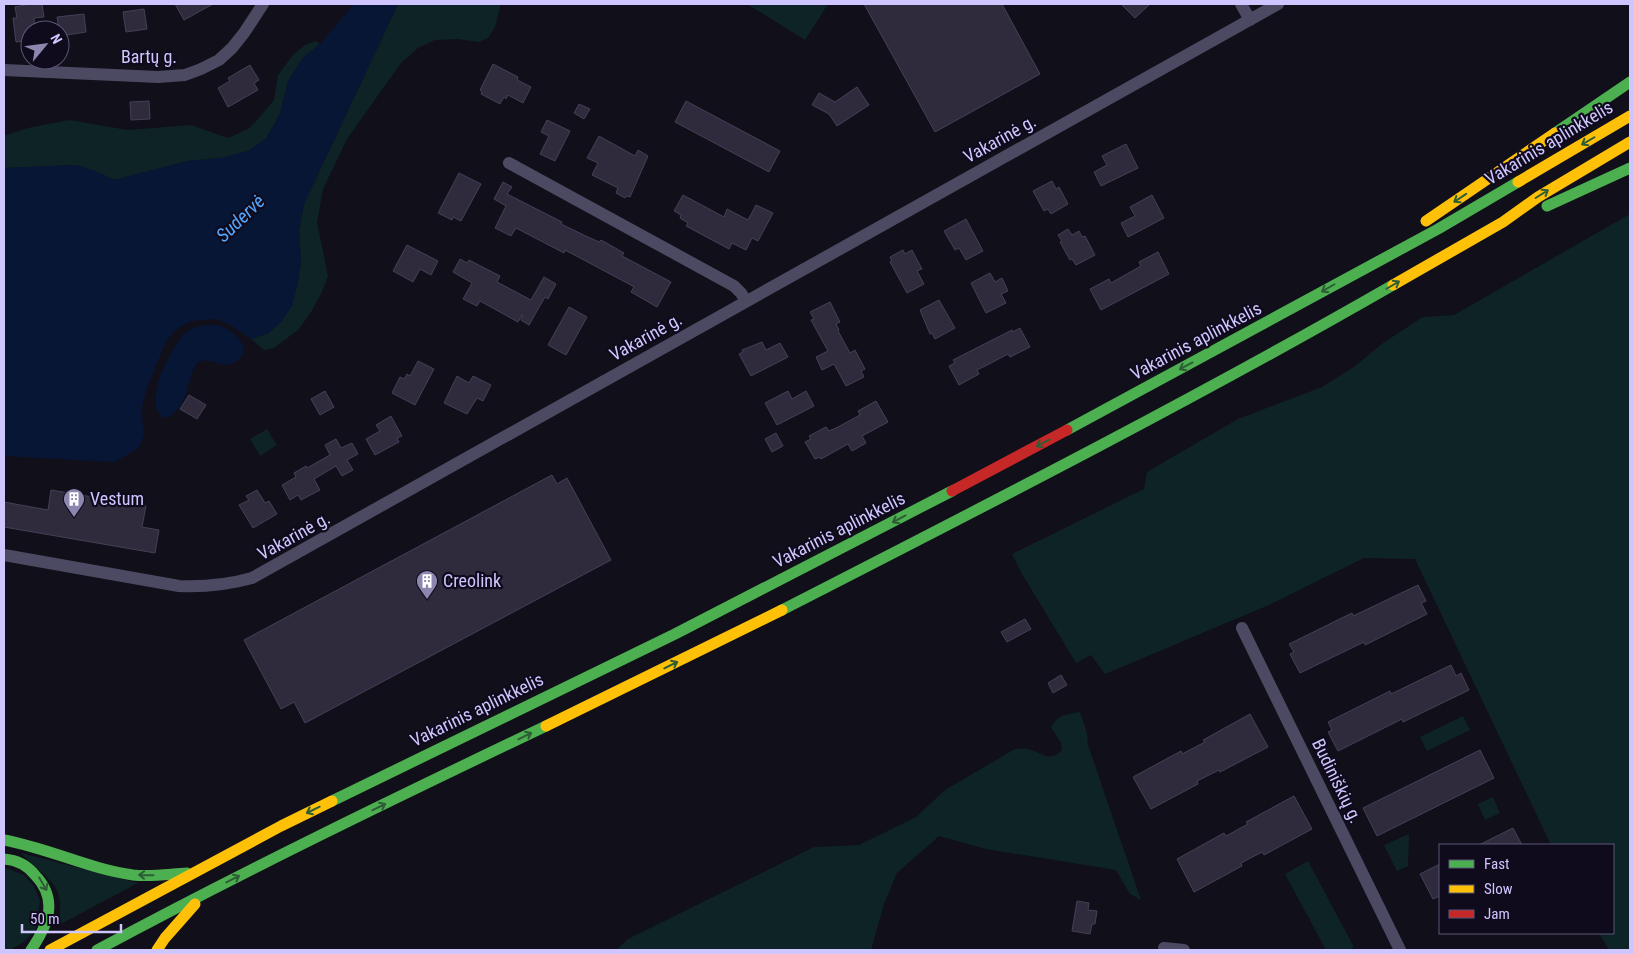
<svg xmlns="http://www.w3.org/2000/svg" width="1634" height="954" viewBox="0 0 1634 954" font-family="'Roboto Condensed',sans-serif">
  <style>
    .green { fill: #0e2325 }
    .water { fill: #081636 }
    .building { fill: #2f2b3c; stroke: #454058 }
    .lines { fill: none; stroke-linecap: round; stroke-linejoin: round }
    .street { stroke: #4c4a62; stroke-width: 12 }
    .fast { stroke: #4caf50; stroke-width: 11 }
    .slow { stroke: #ffc107; stroke-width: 11 }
    .jam { stroke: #c62828; stroke-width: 11 }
    .oneway { stroke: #2e5d36 }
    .labels { text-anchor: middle; stroke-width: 4.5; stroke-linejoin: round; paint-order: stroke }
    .street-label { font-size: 18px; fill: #d0c6ff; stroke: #0f0b1d }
    .poi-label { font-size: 18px; fill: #d0c6ff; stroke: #0f0b1d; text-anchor: start }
    .water-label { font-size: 19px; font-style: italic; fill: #54a7ff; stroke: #0f0b1d }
  </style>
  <rect width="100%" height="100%" fill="#110f19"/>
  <path class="green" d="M398 4H501L495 27 488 38 479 42 457 39 435 40 418 48 401 63 347 139 323 189 317 222 328 276 322 292 310 314 298 330 274 348 264 350 251 339 269 333 297 287 301 263 299 230 304 204Z
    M747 4H828L805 40Z
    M316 41 320 44 303 58 288 81 280 114 266 139 248 151 221 158 188 161 114 180 98 172 76 165 4 168V136L28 128 69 120 128 130 191 125 228 138 248 129 260 117 274 100 278 75 293 55 305 45Z
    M1630 214V950H1609L1599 933H1613V845H1551L1415 559 1364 558 1269 605 1105 674 1091 655 1076 663 1022 574 1012 554 1144 489 1147 472 1238 419 1322 387 1354 367 1383 343 1423 317 1454 315Z
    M267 429 277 445 260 456 250 439Z
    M1080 712 1087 733 1088 745 1141 900 1130 894 1116 870 986 849 939 836 897 873 884 904 871 950H616L628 939 814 847 859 845 916 817 945 790 1015 749C1019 749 1024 748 1027 749 1042 751 1048 764 1062 750L1061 743 1051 727C1057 715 1068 714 1080 712Z
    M1463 716 1470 730 1427 751 1420 737Z
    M1493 797 1500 813 1485 820 1478 804Z
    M1409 834 1408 866 1397 871 1384 845Z
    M21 853 138 883 57 926C61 914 62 898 55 887 51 879 28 861 21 853Z
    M1308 861 1354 947 1349 950H1326L1285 874Z
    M4 867 24 875 34 886 40 901 35 931 24 942 10 950H4Z"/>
  <path class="water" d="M354 4H398L304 204 299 230 301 263 297 287 292 306 281 322 269 333 251 339 229 324 215 319 191 321 174 331 165 344 147 388 141 411 144 433 140 447 115 462 4 456V168L76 165 98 172 114 180 188 161 221 158 248 151 266 139 280 114 288 81 303 58 320 44Z
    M204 325C210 325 217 324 223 327 239 335 257 353 231 364 219 368 205 353 195 366 193 369 192 374 191 377 186 393 183 410 166 418L162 417C143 400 170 351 183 335 188 329 196 327 204 325Z"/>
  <path class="building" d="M30 4H42L44 17 34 18 35 30H30V40L16 42 13 18H17L15 7Z
    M175 4H213L184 20Z
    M864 4H1002L1040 74 935 132Z
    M1121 4H1150L1135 18Z
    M144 9 147 29 126 32 123 12Z
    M84 14 86 32 60 36 57 17Z
    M493 64 518 77 517 80 531 87 523 103 508 95 506 99 504 97 500 104 481 94 482 92 480 90Z
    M250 65 259 80 254 83 258 90 228 107 218 88 230 81 228 78Z
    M857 87 869 105 837 126 829 114 812 105 819 93 835 102Z
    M149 101 150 119 131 120 130 102Z
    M686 101 780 151 769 172 675 122Z
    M579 104 590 109 584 119 574 113Z
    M547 120 570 131 555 161 540 154 549 136 541 132Z
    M599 136 635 156 638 150 648 156 630 197 627 196 625 198 616 193 618 188 592 175 598 163 587 158Z
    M1126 144 1138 168 1101 186 1094 172 1107 165 1102 156Z
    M459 173 481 184 461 221 453 217 452 220 438 213Z
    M1052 181 1056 189 1059 187 1068 204 1051 214 1048 209 1044 211 1033 191Z
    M503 182 512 187 507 194 562 222 561 224 588 237 599 242 601 240 624 253 622 256 671 282 657 307 631 292 634 287 627 283 565 250 564 253 516 228 511 236 495 228 506 206 494 199Z
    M683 195 724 217 727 209 748 220 756 205 773 213 758 241 752 238 746 250 732 243 729 249 686 226 688 223 680 218 681 215 674 211Z
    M1152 195 1164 218 1128 237 1121 223 1135 216 1130 207Z
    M966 219 983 251 966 260 959 248 955 250 944 231Z
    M1068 229 1072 235 1079 231 1082 237 1085 236 1095 255 1076 265 1072 259 1070 260 1060 242 1062 241 1058 235Z
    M407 245 438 261 431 275 420 269 413 282 393 271Z
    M903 250 905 254 912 250 922 269 917 271 924 284 907 293 890 262 892 261 890 257Z
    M1158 252 1169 274 1101 310 1090 289 1109 279 1111 283 1141 266 1139 262Z
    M460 259 467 263 469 260 500 276 497 282 531 300 544 277 556 284 548 299 545 297 529 325 521 320 523 316 522 315 518 322 480 301 477 306 463 299 472 283 453 272Z
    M990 273 995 282 1002 278 1008 291 1001 294 1006 303 986 313 971 283Z
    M939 300 955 328 935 339 932 333 930 334 920 310Z
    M830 302 840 322 836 324 839 330 838 331 850 353 855 350 865 369 861 371 864 377 846 386 834 364 822 370 816 357 828 351 811 320 814 319 810 312Z
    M569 307 587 317 566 355 548 345Z
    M1020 328 1030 347 1010 357 1008 354 991 363 977 370 979 374 959 385 949 366 955 363 953 360 1012 330 1013 332Z
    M762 342 766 350 780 343 788 357 751 376 739 354 743 352 742 350Z
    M418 361 434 369 415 405 392 393 400 377 404 379 407 374 410 376Z
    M457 376 469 383 473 376 491 385 483 401 477 398 467 414 444 403Z
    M325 391 334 407 320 415 311 399Z
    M788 391 792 399 806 391 814 406 777 425 765 403Z
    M189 395 206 405 197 419 180 409Z
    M876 401 888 422 862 436 866 443 852 451 848 444 821 459 820 457 815 459 805 442 811 439 809 436 826 427 829 431 838 427 860 415 858 411Z
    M391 416 402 436 397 438 399 442 375 455 366 439 380 431 376 425Z
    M776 433 783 446 772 452 765 439Z
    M336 439 341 448 352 443 358 454 347 460 353 470 342 476 336 466 314 479 320 490 301 500 298 495 290 500 282 485 296 477 294 473 306 466 307 468 330 455 325 445Z
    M552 475 557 484 567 478 611 560 305 723 294 702 281 709 244 640Z
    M51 490 146 506 142 527 159 530 155 553 4 527V502L48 510Z
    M257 490 265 503 269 501 277 514 253 528 239 505 249 500 246 496Z
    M1418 585 1426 601 1421 603 1427 614 1365 645 1364 642 1300 673 1290 654 1294 652 1289 644 1352 613 1353 616Z
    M1025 619 1031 629 1007 642 1001 632Z
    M1451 665 1456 676 1461 673 1469 690 1403 722 1402 719 1338 751 1328 732 1332 730 1328 722 1390 691 1391 694Z
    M1061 675 1067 685 1053 693 1048 683Z
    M1250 714 1268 747 1220 772 1219 770 1197 781 1198 784 1151 809 1133 777 1181 751 1182 754 1205 742 1203 740Z
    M1480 750 1494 778 1377 836 1363 808Z
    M1294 796 1312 829 1264 855 1262 852 1241 863 1242 866 1194 892 1177 859 1224 833 1226 836 1248 824 1246 822Z
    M1513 828 1522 845H1479Z
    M1440 864V896L1433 899 1420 874Z
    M1077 901 1089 903 1088 910 1097 911 1095 924H1092L1090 934 1072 931Z"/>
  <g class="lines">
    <path class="street" d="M1241 4 1250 20
      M4 70 158 77 185 75 201 69 219 60 232 48 244 33 263 4
      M509 163 734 286 741 293 746 301
      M4 555 179 586C205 587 227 585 252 578L1278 4
      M1242 628 1400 950
      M1164 948 1184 950"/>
    <path class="fast" d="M1555 133 1630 82
      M1547 206 1630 168
      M1067 430 1438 229 1518 182
      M782 610C987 505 1193 400 1393 285
      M332 801 675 634 952 491
      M4 840C48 848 89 869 133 875 151 877 169 874 187 873
      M4 859C17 860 27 865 35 875 59 900 48 925 31 950
      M97 950C244 871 395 798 546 726"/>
    <path class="slow" d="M1518 182 1630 116
      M1426 221 1555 133
      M1393 285 1503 222 1538 197 1630 142
      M546 726 782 610
      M50 950 281 826 332 801
      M157 950 165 938 195 904"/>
    <path class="jam" d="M952 491 1067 430"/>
  </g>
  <defs><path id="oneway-shaft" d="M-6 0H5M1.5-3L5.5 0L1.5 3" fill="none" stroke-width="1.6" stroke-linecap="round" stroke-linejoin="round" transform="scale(1.25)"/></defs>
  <g class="oneway">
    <use href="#oneway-shaft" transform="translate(1588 141) rotate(150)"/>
    <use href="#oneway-shaft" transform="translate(1542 194) rotate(-32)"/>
    <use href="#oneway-shaft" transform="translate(1460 198) rotate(146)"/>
    <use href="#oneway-shaft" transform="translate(1393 285) rotate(-30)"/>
    <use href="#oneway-shaft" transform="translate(1328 288) rotate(150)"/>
    <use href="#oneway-shaft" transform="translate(1186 366) rotate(152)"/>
    <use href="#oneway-shaft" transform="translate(1043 443) rotate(152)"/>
    <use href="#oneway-shaft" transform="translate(899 519) rotate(152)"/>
    <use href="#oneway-shaft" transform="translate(671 665) rotate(-26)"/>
    <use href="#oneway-shaft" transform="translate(525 736) rotate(-26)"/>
    <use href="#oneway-shaft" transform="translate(379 807) rotate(-26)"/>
    <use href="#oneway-shaft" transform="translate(313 810) rotate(154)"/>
    <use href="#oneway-shaft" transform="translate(146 875) rotate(-179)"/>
    <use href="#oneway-shaft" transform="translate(233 879) rotate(-27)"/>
    <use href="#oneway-shaft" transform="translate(43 884) rotate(60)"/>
  </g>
  <defs>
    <g id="building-pin" transform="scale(1.125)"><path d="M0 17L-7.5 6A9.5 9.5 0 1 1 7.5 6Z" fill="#8d86ae" stroke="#0f0b1d"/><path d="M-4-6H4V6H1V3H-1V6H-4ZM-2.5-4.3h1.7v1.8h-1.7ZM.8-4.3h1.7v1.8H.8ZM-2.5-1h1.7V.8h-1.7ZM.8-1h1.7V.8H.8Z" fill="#fff"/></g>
  </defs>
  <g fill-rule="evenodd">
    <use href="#building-pin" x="74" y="499"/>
    <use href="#building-pin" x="427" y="581"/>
  </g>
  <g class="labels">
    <g class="street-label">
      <text x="149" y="63">Bartų g.</text>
      <text transform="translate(1000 139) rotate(-29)" y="6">Vakarinė g.</text>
      <text transform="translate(1549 143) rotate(-31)" y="6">Vakarinis aplinkkelis</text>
      <text transform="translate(646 337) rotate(-29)" y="6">Vakarinė g.</text>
      <text transform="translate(1196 341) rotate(-28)" y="6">Vakarinis aplinkkelis</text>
      <text transform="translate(839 530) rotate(-27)" y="6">Vakarinis aplinkkelis</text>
      <text transform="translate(294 536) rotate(-29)" y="6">Vakarinė g.</text>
      <text transform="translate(477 710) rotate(-26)" y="6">Vakarinis aplinkkelis</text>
      <text transform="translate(1337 781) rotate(64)" y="6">Budiniškių g.</text>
    </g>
    <g class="poi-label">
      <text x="90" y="505">Vestum</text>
      <text x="443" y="587">Creolink</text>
    </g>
    <g class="water-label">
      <text transform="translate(240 218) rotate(-44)" y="7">Sudervė</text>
    </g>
  </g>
  <rect width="1634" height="954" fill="none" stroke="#d0c6ff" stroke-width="10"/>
  <rect x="1439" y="844" width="175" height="90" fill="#0f0b1d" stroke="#5c5677"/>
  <rect x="1449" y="860" width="25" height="8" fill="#4caf50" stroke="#5c5677"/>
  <text x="1484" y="869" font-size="15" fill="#d0c6ff">Fast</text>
  <rect x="1449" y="885" width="25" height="8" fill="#ffc107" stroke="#5c5677"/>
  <text x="1484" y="894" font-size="15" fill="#d0c6ff">Slow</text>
  <rect x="1449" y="910" width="25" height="8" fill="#c62828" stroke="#5c5677"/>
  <text x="1484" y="919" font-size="15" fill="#d0c6ff">Jam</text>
  <g transform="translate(45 45) rotate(61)"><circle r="24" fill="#0f0b1d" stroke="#5c5677"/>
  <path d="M0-4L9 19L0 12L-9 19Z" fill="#8d86ae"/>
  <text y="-8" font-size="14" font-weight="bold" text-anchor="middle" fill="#d0c6ff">N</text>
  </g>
  <path d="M22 924v8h99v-8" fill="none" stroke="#d0c6ff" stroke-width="2.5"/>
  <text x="30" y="924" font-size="15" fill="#d0c6ff" stroke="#0f0b1d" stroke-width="4" paint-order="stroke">50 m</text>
</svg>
